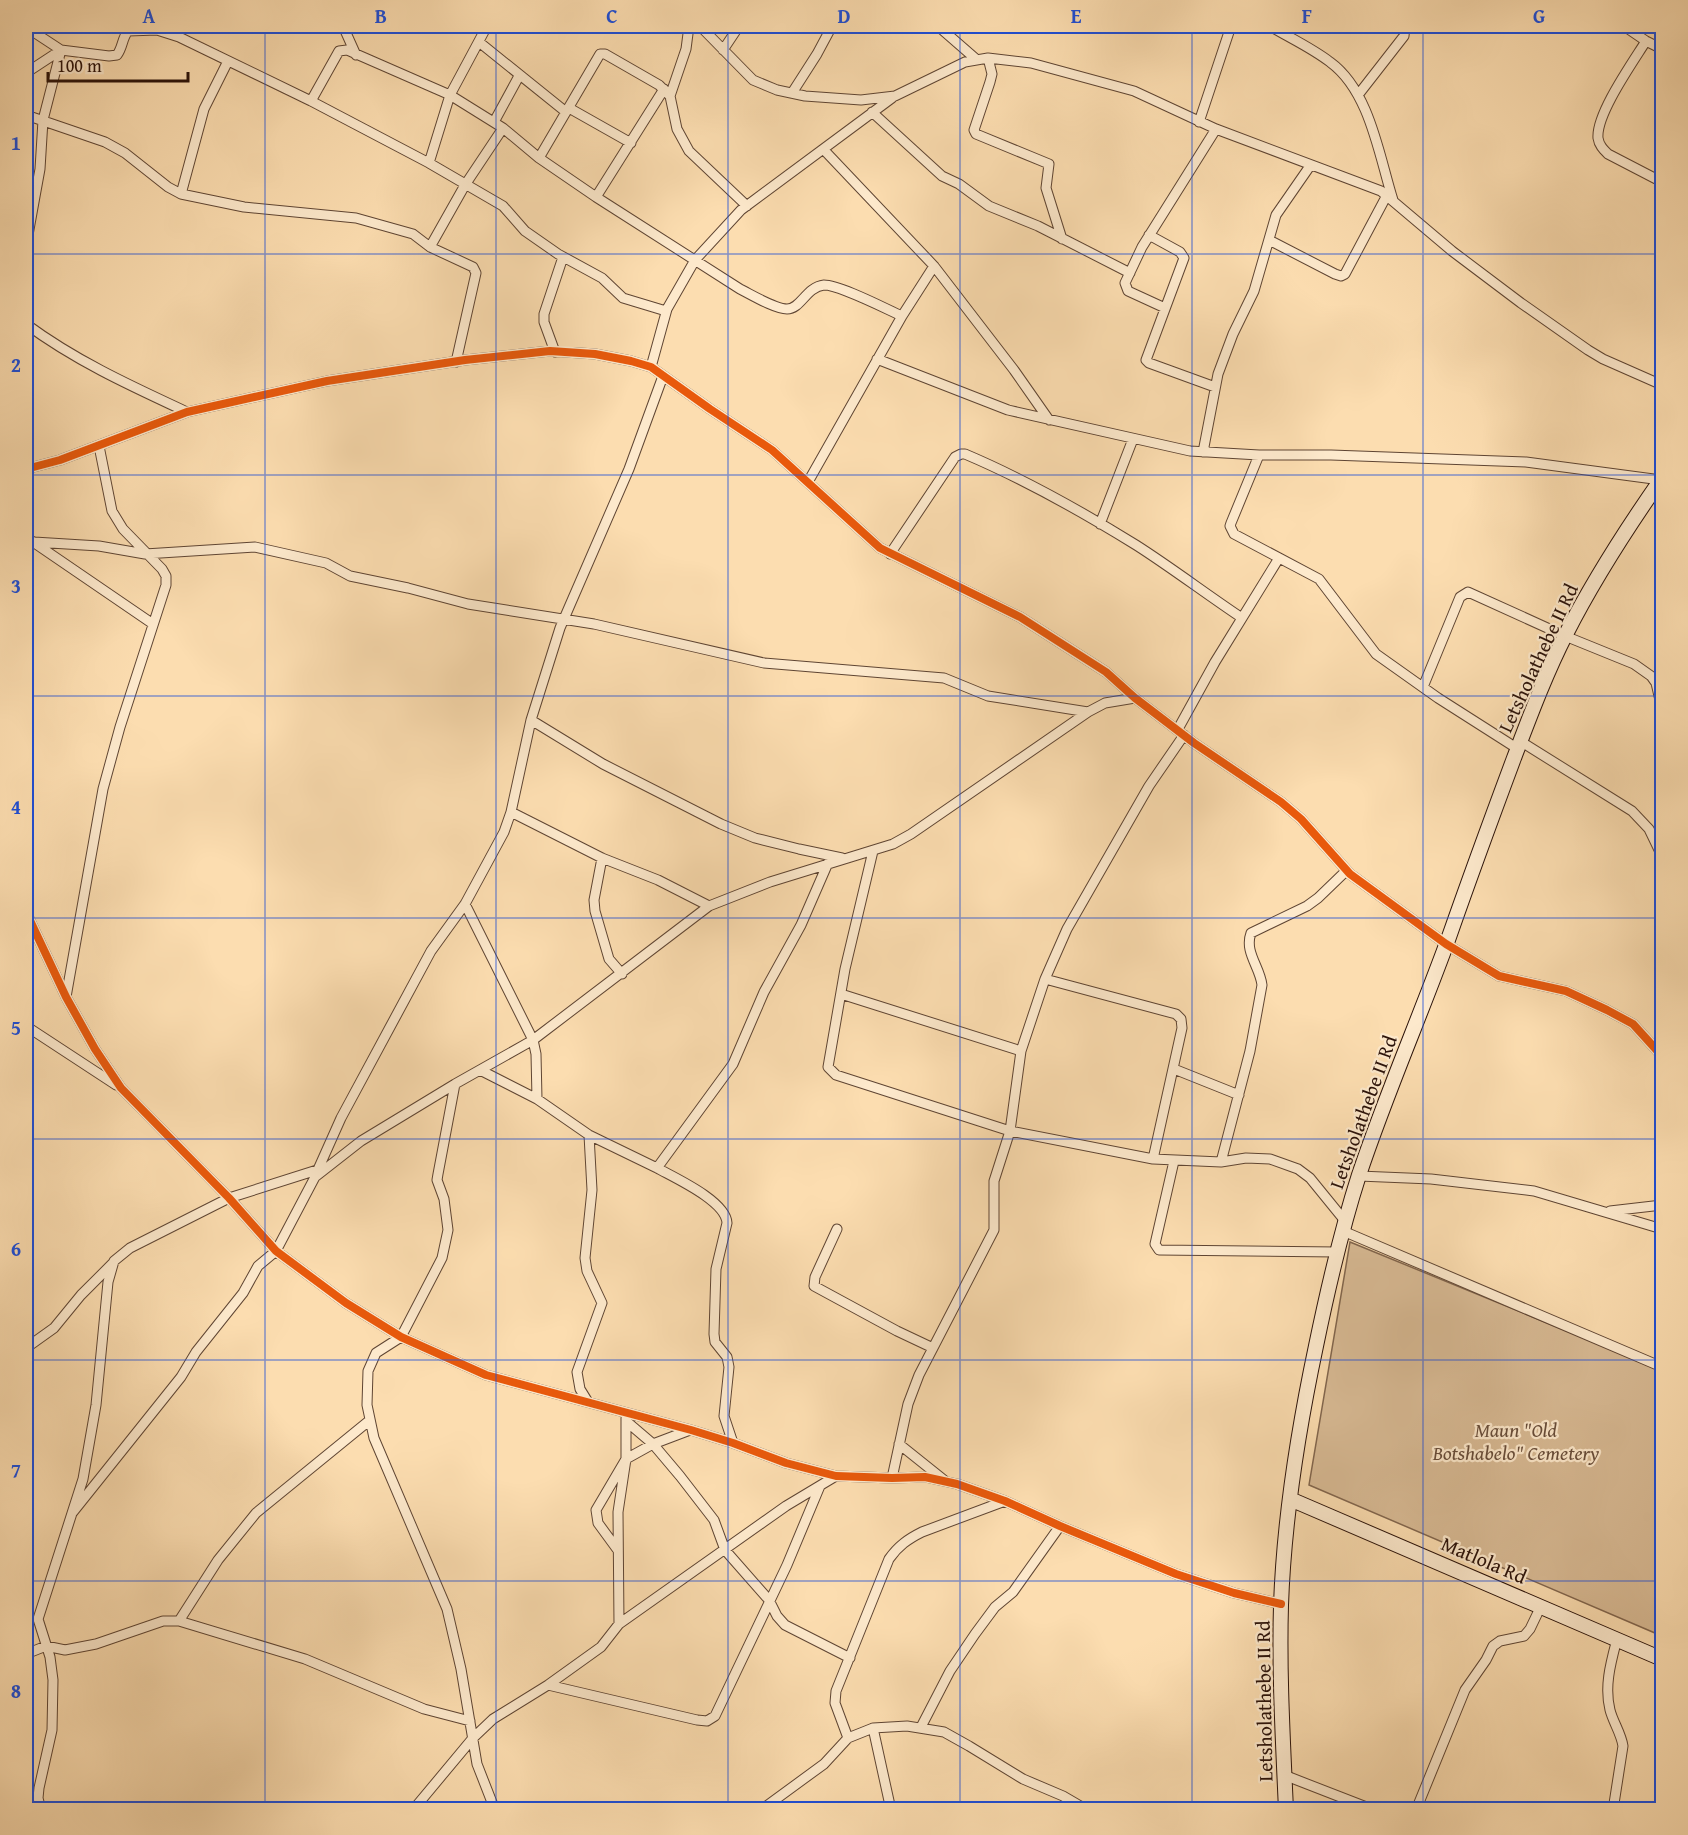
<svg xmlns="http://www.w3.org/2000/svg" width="1688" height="1835" viewBox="0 0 1688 1835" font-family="'Gentium Book Plus',serif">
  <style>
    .green { fill: #d8ba94; stroke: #82664e; stroke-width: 1.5 }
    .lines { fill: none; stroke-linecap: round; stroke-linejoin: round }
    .street-casing { stroke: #5f4533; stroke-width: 11 }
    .secondary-casing { stroke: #2b1209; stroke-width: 16 }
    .street { stroke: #fde9cc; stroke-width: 9 }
    .secondary { stroke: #fde9cc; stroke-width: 14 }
    .cycleway-casing { stroke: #fde9cc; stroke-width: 11 }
    .cycleway { stroke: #e8590c; stroke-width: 8 }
    .grid { fill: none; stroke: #1d4ed8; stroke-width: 1.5; stroke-opacity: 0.55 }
    .labels { text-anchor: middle; stroke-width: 4.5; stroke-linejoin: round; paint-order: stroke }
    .street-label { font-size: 20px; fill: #2b1209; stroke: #fde9cc }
    .park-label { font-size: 20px; font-style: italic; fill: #684d3a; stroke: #fde9cc }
    .neatline { fill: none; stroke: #1d4ed8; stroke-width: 2 }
    .grid-label { font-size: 20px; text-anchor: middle; font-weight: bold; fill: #1d4ed8 }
  </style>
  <rect width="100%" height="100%" fill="#fcddb0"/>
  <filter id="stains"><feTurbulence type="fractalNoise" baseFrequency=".00333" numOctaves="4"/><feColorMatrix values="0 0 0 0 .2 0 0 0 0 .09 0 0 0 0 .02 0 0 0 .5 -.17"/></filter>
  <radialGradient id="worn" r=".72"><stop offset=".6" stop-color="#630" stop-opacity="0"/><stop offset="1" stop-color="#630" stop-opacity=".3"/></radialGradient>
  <path class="green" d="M1350 1242 1662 1370V1636L1309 1485Z"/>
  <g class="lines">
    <g class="street-casing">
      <path id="street" d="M343 26 356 55
        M689 26 686 49 670 96 677 129 689 151 747 206
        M700 26 753 80 777 90 805 96 861 100 895 96 965 62 988 58 1031 63 1134 91 1216 129 1381 191 1452 251 1521 303 1588 350 1603 359 1662 385
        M938 26 977 60
        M1270 26C1290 38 1312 48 1330 62 1370 91 1379 156 1393 200
        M1624 26 1646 41 1662 49
        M26 27 61 50 109 56 117 55C123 47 122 38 128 31L157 30 179 37 311 101 429 163 503 206 525 231 558 254 602 278 623 298 666 311
        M1646 41C1633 62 1596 114 1598 138 1599 145 1603 149 1608 154L1662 182
        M479 42 566 112
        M723 50 739 26
        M988 58 992 74 990 82 974 130 976 134 1049 164 1046 188 1062 239
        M26 73 61 50
        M792 93 817 54 832 26
        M1358 95 1404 36 1405 26
        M311 101 339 51 347 50 450 95 503 128 539 158 596 197 740 289C752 295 775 309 787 309 801 309 806 287 824 285 840 285 886 309 902 316
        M569 108 631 143
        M872 112 942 176 959 184 989 206 1038 226 1130 273
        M26 115 105 142 125 153 168 187 181 194 244 207 356 218 413 234 430 247 473 267 476 273 456 362
        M494 122 519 76
        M1199 122 1231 26
        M824 150 934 266 1014 370 1049 420
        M539 158 600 54H605L659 85 670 96
        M429 163 450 95 487 26
        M181 194 204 109 228 61
        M596 197 664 89
        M1149 235 1180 252 1184 258 1146 360 1149 363 1215 387
        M1269 240 1335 274 1341 276 1345 274 1387 195
        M26 246 40 169 43 120 61 50
        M430 247 465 185 503 128
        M1165 308 1128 291 1125 283 1142 247 1216 129
        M26 324C76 361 131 386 187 412
        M555 352 544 322V314L563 257
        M877 359 1008 410 1190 451 1259 455H1331L1526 462 1661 480
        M651 367 667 309 695 260 741 210 892 98
        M1203 452 1218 374 1233 334 1254 291 1276 215 1310 166
        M1259 455 1231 523 1230 526 1234 534 1319 579 1376 654 1438 698 1518 749
        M26 469 60 460 187 412 327 381 465 360 550 351 595 354 631 361 651 367 710 409 772 450 880 548 1020 617 1106 672 1135 698 1194 743 1281 802 1301 819 1350 874 1446 944 1499 976 1566 991 1607 1010 1633 1024 1662 1056
        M808 482 902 316 934 266
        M1100 524 1133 439
        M26 539 34 542 99 546 145 554 255 547 326 563 350 576 408 588 468 604 594 624 764 663 944 678 988 696 1088 712
        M36 544 153 624
        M890 554 955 457 961 454H965C1024 479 1081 511 1136 545 1172 568 1206 594 1242 618
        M1423 687 1460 597 1468 592 1565 636 1634 664 1651 676 1656 683 1662 709
        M531 720 603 764 721 824 755 838 799 849 842 858
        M1178 729 1215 662 1279 558
        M1520 741 1632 811 1649 829 1662 856
        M511 812 602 858 658 880 709 906
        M873 851 845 969 828 1067 836 1075 1010 1131 1021 1051 1045 979 1067 929 1149 786 1184 735
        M602 858 594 900 595 911 609 959 622 974
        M465 904 533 1040 536 1054 537 1099 589 1135 657 1168 733 1064 764 992 801 925 828 863
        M26 912 66 997 95 1049 121 1088 229 1198 276 1251 346 1303 401 1337 486 1375 691 1430 733 1443 786 1463 836 1476 892 1478 925 1477 957 1484 1005 1501 1060 1526 1176 1574 1234 1593 1281 1604
        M1045 979 1176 1014 1181 1019 1182 1028 1153 1159
        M841 994 1021 1051
        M66 997 103 789 120 727 166 585V576L162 569 123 529 112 511 99 446
        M26 1026 116 1085
        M1174 1069 1239 1095
        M480 1070 537 1099
        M455 1084 438 1174 437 1180 444 1199 448 1230 442 1258 401 1337 376 1353 368 1371 367 1405 374 1438 447 1609 461 1669 477 1764 495 1810
        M1174 1161 1155 1244 1159 1250 1337 1252
        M1221 1162 1250 1051 1262 985C1260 967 1244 952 1251 933L1307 906 1318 898 1346 871
        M657 1168C675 1178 726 1201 727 1223L716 1269 714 1334 715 1342 727 1357 729 1367 724 1416 733 1443
        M316 1174 341 1118 431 951 465 904 504 832 511 812 531 720 560 628 629 469 663 376
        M1359 1176 1431 1179 1534 1191 1662 1229
        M1610 1211 1662 1205
        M837 1229 815 1277 814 1286 897 1331 933 1348
        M1343 1231 1662 1367
        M26 1348 54 1328 81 1295 113 1263
        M588 1402 580 1389 577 1372 602 1303 587 1271 585 1258 592 1190 589 1135
        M626 1421 653 1444 680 1476 714 1520 725 1550 769 1600 777 1616 785 1625 850 1658
        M899 1444 944 1480
        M892 1478 908 1404 919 1375 994 1230V1181L1010 1131 1153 1159 1221 1162 1246 1158 1270 1159 1298 1169 1310 1178 1345 1221
        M73 1512 181 1377 196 1352 243 1293 258 1266 276 1251 315 1177 361 1141 455 1084 533 1040 709 906 770 882 893 844 911 834 1088 712 1105 703 1135 698
        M617 1549 598 1523 596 1510 626 1459 653 1444 690 1430
        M179 1621 218 1560 256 1513 370 1420
        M619 1624 618 1512 626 1459V1418
        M26 1654 46 1646 65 1650 96 1644 163 1621H179L305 1659 424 1709 470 1721
        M548 1685 697 1720 707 1721 715 1716 787 1565 820 1486
        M921 1727 950 1671 975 1634 995 1607 1013 1592 1060 1526
        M873 1728 907 1726 944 1732 969 1746 1023 1779 1063 1796 1087 1810
        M1284 1775 1374 1810
        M41 1810 38 1798 39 1788 52 1730 53 1680 50 1657 38 1619 83 1479 96 1405 108 1282 114 1261 130 1248 229 1198 317 1170
        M413 1810 473 1738 493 1719 548 1685 601 1647 619 1624 786 1506 836 1476
        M761 1810 824 1764 848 1738
        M891 1810 873 1728 848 1738 835 1703 836 1691 889 1559C898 1546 908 1539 922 1532L1005 1501
        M1416 1810 1465 1690 1486 1660 1493 1646 1500 1641 1524 1636 1530 1629 1541 1606
        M1613 1810 1623 1746C1621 1733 1613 1722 1610 1710 1604 1686 1611 1662 1617 1639"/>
    </g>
    <g class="secondary-casing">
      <path id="secondary" d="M1290 1499 1662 1659
        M1286 1810C1283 1742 1279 1673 1281 1605 1284 1518 1298 1431 1316 1346 1328 1288 1341 1231 1359 1175 1386 1094 1420 1017 1449 937 1470 877 1492 817 1514 758 1530 716 1546 673 1566 634 1594 579 1627 528 1662 478"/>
    </g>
    <use href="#street" class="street"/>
    <use href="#secondary" class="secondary"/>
    <g class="cycleway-casing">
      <path id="cycleway" d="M26 469 60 460 187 412 327 381 465 360 550 351 595 354 631 361 651 367 710 409 772 450 880 548 1020 617 1106 672 1135 698 1194 743 1281 802 1301 819 1350 874 1446 944 1499 976 1566 991 1607 1010 1633 1024 1662 1056
        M26 912 66 997 95 1049 121 1088 229 1198 276 1251 346 1303 401 1337 486 1375 691 1430 733 1443 786 1463 836 1476 892 1478 925 1477 957 1484 1005 1501 1060 1526 1176 1574 1234 1593 1281 1604"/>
    </g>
    <use href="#cycleway" class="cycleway"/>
  </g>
  <path class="grid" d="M265 26V1810M496 26V1810M728 26V1810M960 26V1810M1192 26V1810M1423 26V1810M26 254H1662M26 475H1662M26 696H1662M26 918H1662M26 1139H1662M26 1360H1662M26 1581H1662"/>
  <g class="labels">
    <g class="street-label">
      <text transform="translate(1538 658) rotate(-65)" y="7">Letsholathebe II Rd</text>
      <text transform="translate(1363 1112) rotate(-70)" y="7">Letsholathebe II Rd</text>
      <text transform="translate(1484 1560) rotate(23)" y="7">Matlola Rd</text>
      <text transform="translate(1264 1701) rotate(-91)" y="7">Letsholathebe II Rd</text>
    </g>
    <g class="park-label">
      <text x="1516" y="1437">Maun "Old<tspan x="1516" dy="23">Botshabelo" Cemetery</tspan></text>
    </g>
  </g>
  <rect width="1688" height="1835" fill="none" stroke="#fcddb0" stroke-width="66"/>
  <path d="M48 72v9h140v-9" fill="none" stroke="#2b1209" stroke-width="3"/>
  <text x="57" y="72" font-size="18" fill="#2b1209" stroke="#fde9cc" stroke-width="4.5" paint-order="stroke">100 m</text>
  <rect x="33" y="33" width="1622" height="1769" class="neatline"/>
  <g class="grid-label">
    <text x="149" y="23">A</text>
    <text x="381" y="23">B</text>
    <text x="612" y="23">C</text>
    <text x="844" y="23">D</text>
    <text x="1076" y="23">E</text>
    <text x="1307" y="23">F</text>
    <text x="1539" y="23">G</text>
    <text x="16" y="150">1</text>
    <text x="16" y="372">2</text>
    <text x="16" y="593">3</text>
    <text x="16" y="814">4</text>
    <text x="16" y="1035">5</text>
    <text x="16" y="1256">6</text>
    <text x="16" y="1477">7</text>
    <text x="16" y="1698">8</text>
  </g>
  <rect width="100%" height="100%" filter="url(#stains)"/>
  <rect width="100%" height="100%" fill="url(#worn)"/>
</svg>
